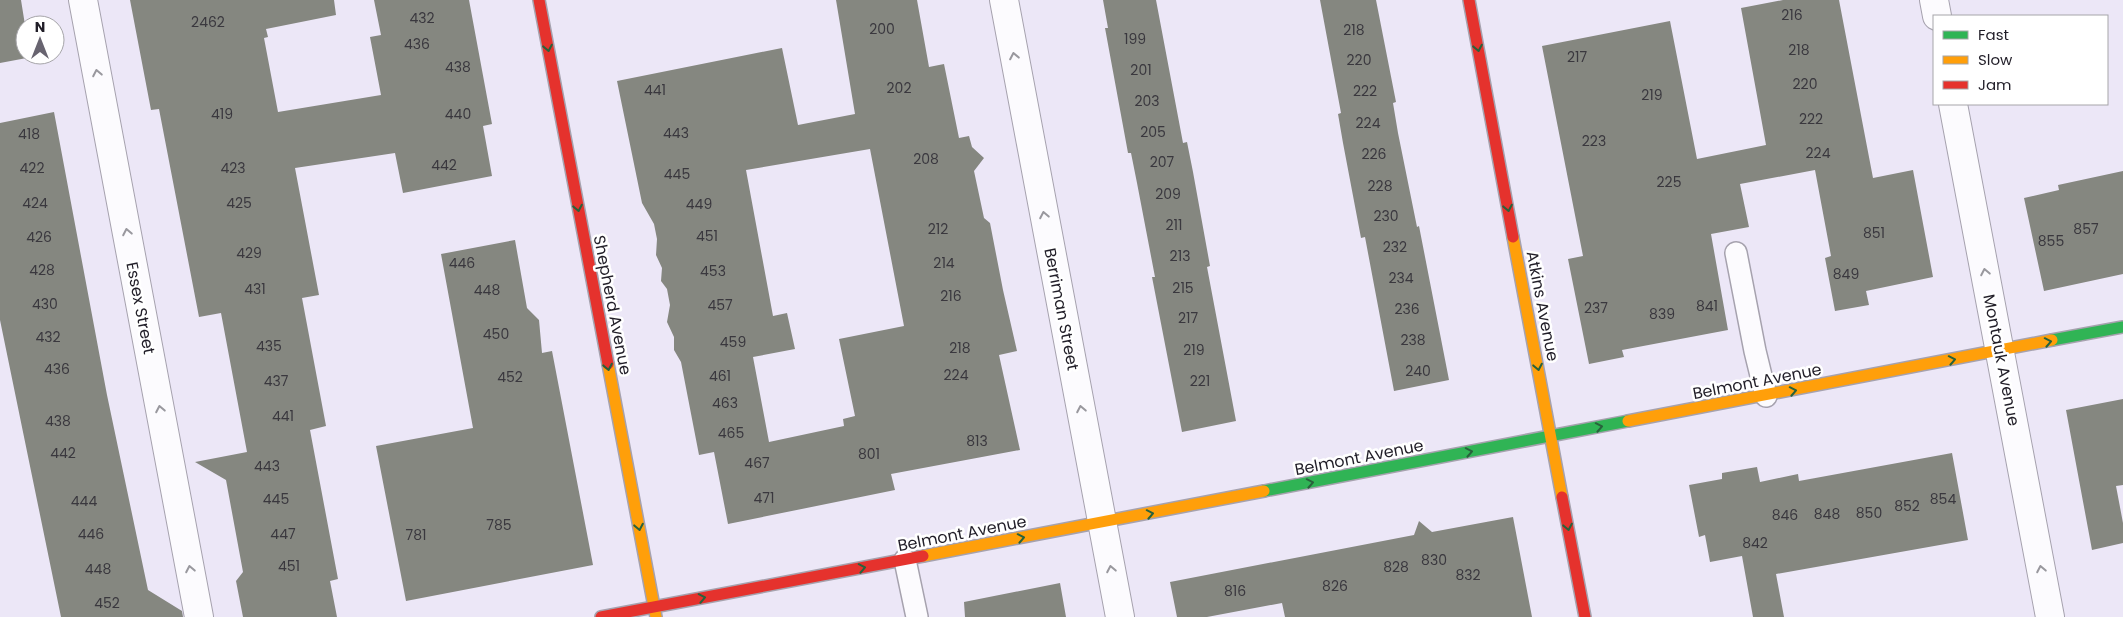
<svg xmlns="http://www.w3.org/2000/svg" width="2123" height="617" viewBox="0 0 2123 617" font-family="Poppins,sans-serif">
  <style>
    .building { fill: #858780; fill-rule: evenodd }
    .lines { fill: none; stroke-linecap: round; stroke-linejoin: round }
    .lane-casing { stroke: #a6a2ae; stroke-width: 24 }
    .street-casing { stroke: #a6a2ae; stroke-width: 30 }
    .fast-casing { stroke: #a6a2ae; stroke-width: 14 }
    .slow-casing { stroke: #a6a2ae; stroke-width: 14 }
    .jam-casing { stroke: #a6a2ae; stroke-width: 14 }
    .lane { stroke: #fcfbfe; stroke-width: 21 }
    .street { stroke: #fcfbfe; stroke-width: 28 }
    .fast { stroke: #30b455; stroke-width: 11 }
    .slow { stroke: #ff9f0a; stroke-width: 11 }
    .jam { stroke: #e5322d; stroke-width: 11 }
    .oneway { stroke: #28623c }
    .oneway2 { stroke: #99989e }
    .labels { text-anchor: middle; stroke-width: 5; stroke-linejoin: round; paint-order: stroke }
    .number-label { font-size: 14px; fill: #3a383e }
    .street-label { font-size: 16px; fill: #211e28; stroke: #fff }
  </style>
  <rect width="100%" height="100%" fill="#ece7f7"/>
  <path class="building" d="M0 0H21L25 25V55L32 57 0 63Z
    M130 0H334L336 15 266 29 268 37 264 38 278 112 381 95 370 37 381 35 374 0H469L492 124 483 126 492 176 403 193 395 153 295 168 319 295 302 298 326 426 310 430 338 579 330 581 337 617H243L236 581 243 572 226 480 195 462 247 452 221 313 199 317 159 109 151 110Z
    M836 0H917L929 67 944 64 959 138 969 136 972 147 984 158 974 171 984 218 990 223 1003 290 1017 351 999 355 1020 450 891 474 895 490 728 524 714 452 699 455 681 362 674 350V337L667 322 670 305 667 289 661 281 662 268 656 255 657 239 654 224 642 203 617 81 782 48 798 125 855 114ZM870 149 904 326 839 339 855 416 843 419 844 426 769 442 753 357 795 349 787 313 773 316 746 170Z
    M1103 0H1156L1183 143 1187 142 1193 172 1210 266 1207 267 1236 421 1182 432 1152 277H1155L1137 183 1131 153H1128L1105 28H1108Z
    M1320 0H1376L1396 102 1393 103 1398 133 1417 227 1419 226 1449 380 1394 391 1365 237 1361 238 1343 143 1338 114 1341 113Z
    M1783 0H1839L1873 178 1913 170 1933 277 1866 291 1869 305 1835 311 1825 258 1831 256 1815 170 1740 184 1749 227 1711 234 1728 330 1622 350 1624 357 1589 364 1568 259 1583 256 1542 46 1670 21 1697 159 1766 145 1741 8Z
    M54 112 107 395 148 590 182 611 183 617H61L0 320V123Z
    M2123 171V274L2044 291 2024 198 2059 190 2058 185Z
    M515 240 527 308 539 320 542 353 552 351 593 565 406 601 376 446 473 428 441 254Z
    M2123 399V485L2116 486 2123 523V543L2092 550 2066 410Z
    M1952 453 1968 540 1776 574 1784 617H1753L1742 556 1710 562 1705 535 1699 537 1689 485 1722 479V473L1757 467 1760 482 1798 474 1799 481Z
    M1513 517 1532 617H1285L1282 603 1207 617H1177L1170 582 1414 535 1419 521 1432 532Z
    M1060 583 1066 617H965L964 602Z"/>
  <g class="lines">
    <g class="lane-casing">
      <path id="lane" d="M1736 253 1755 351 1766 396
        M905 560 917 617"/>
    </g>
    <g class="street-casing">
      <path id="street" d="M83 0 199 617
        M1004 0 1120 617
        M1934 0 1937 16
        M1953 104 2050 617"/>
    </g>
    <g class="fast-casing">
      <path id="fast" d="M2052 340 2123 327
        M1264 491 1628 421"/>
    </g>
    <g class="slow-casing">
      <path id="slow" d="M1513 237 1562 497
        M608 364 656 617
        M1628 421 2052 340
        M923 556 1264 491"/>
    </g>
    <g class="jam-casing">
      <path id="jam" d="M539 0 608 364
        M1469 0 1513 237
        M1562 497 1585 617
        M601 617 923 556"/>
    </g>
    <use href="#lane" class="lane"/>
    <use href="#street" class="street"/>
    <use href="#fast" class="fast"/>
    <use href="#slow" class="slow"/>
    <use href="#jam" class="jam"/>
  </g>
  <defs><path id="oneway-chevron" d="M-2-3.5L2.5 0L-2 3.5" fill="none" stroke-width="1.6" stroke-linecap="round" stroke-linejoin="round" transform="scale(1.25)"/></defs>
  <g class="oneway">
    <use href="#oneway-chevron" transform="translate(548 48) rotate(79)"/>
    <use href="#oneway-chevron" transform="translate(1478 48) rotate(79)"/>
    <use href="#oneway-chevron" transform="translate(578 208) rotate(79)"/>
    <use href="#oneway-chevron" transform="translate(1508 208) rotate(79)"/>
    <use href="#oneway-chevron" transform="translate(2048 342) rotate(-11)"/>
    <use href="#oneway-chevron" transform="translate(1952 360) rotate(-11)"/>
    <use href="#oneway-chevron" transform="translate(608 367) rotate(79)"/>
    <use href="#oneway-chevron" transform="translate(1538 367) rotate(79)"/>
    <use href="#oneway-chevron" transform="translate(1793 391) rotate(-11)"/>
    <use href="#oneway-chevron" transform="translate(1599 427) rotate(-11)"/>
    <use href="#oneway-chevron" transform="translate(1469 452) rotate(-11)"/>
    <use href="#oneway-chevron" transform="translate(1310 483) rotate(-11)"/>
    <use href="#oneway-chevron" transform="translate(1150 514) rotate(-11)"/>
    <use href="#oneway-chevron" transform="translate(639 527) rotate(79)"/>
    <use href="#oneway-chevron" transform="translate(1568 527) rotate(79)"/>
    <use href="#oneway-chevron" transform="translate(1021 538) rotate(-11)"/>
    <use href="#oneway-chevron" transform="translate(862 568) rotate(-11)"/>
    <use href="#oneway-chevron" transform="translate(702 598) rotate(-11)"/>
  </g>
  <g class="oneway2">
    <use href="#oneway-chevron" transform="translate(1014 56) rotate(-101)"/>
    <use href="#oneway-chevron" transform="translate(97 73) rotate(-101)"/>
    <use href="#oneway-chevron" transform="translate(1044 215) rotate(-101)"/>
    <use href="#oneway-chevron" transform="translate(127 232) rotate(-101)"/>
    <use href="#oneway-chevron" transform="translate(1985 272) rotate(-101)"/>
    <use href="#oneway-chevron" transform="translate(160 409) rotate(-101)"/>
    <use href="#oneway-chevron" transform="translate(1081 409) rotate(-101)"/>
    <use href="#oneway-chevron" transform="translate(190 569) rotate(-101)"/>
    <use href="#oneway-chevron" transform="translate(1111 569) rotate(-101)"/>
    <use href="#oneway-chevron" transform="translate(2041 569) rotate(-101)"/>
  </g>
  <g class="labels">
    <g class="number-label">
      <text x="1792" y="20">216</text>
      <text x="422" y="23">432</text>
      <text x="208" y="27">2462</text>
      <text x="882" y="34">200</text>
      <text x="1354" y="35">218</text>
      <text x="1135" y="44">199</text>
      <text x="417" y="49">436</text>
      <text x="1799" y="55">218</text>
      <text x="1577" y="62">217</text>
      <text x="1359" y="65">220</text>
      <text x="458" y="72">438</text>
      <text x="1141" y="75">201</text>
      <text x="1805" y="89">220</text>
      <text x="899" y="93">202</text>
      <text x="655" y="95">441</text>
      <text x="1365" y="96">222</text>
      <text x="1652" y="100">219</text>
      <text x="1147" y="106">203</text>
      <text x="222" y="119">419</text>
      <text x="458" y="119">440</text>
      <text x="1811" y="124">222</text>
      <text x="1368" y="128">224</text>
      <text x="1153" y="137">205</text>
      <text x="676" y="138">443</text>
      <text x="29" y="139">418</text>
      <text x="1594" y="146">223</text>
      <text x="1818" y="158">224</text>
      <text x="1374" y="159">226</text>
      <text x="926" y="164">208</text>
      <text x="1162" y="167">207</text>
      <text x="444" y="170">442</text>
      <text x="32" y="173">422</text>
      <text x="233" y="173">423</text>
      <text x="677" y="179">445</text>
      <text x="1669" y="187">225</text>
      <text x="1380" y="191">228</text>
      <text x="1168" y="199">209</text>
      <text x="35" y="208">424</text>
      <text x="239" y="208">425</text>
      <text x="699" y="209">449</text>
      <text x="1386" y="221">230</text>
      <text x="1174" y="230">211</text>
      <text x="938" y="234">212</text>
      <text x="2086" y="234">857</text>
      <text x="1874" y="238">851</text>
      <text x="707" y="241">451</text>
      <text x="39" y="242">426</text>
      <text x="2051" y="246">855</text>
      <text x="1395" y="252">232</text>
      <text x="249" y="258">429</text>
      <text x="1180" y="261">213</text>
      <text x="462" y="268">446</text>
      <text x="944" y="268">214</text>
      <text x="42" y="275">428</text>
      <text x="713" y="276">453</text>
      <text x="1846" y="279">849</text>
      <text x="1401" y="283">234</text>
      <text x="1183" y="293">215</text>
      <text x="255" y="294">431</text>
      <text x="487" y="295">448</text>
      <text x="951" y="301">216</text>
      <text x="45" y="309">430</text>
      <text x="720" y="310">457</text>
      <text x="1707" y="311">841</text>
      <text x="1596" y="313">237</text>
      <text x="1407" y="314">236</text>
      <text x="1662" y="319">839</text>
      <text x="1188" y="323">217</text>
      <text x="496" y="339">450</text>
      <text x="48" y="342">432</text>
      <text x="1413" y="345">238</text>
      <text x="733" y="347">459</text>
      <text x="269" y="351">435</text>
      <text x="960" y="353">218</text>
      <text x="1194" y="355">219</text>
      <text x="57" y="374">436</text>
      <text x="1418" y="376">240</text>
      <text x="956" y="380">224</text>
      <text x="720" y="381">461</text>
      <text x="510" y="382">452</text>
      <text x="276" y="386">437</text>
      <text x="1200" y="386">221</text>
      <text x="725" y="408">463</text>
      <text x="283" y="421">441</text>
      <text x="58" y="426">438</text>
      <text x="731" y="438">465</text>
      <text x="977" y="446">813</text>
      <text x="63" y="458">442</text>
      <text x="869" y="459">801</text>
      <text x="757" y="468">467</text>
      <text x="267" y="471">443</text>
      <text x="764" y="503">471</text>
      <text x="276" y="504">445</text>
      <text x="1943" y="504">854</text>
      <text x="84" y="506">444</text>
      <text x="1907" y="511">852</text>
      <text x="1869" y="518">850</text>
      <text x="1827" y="519">848</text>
      <text x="1785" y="520">846</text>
      <text x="499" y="530">785</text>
      <text x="91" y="539">446</text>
      <text x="283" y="539">447</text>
      <text x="416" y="540">781</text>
      <text x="1755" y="548">842</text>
      <text x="1434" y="565">830</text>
      <text x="289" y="571">451</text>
      <text x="1396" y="572">828</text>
      <text x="98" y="574">448</text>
      <text x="1468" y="580">832</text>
      <text x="1335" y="591">826</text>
      <text x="1235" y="596">816</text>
      <text x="107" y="608">452</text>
    </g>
    <g class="street-label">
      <text transform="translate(613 305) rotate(79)" y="6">Shepherd Avenue</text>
      <text transform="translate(1543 306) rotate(79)" y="6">Atkins Avenue</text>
      <text transform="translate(141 308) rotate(79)" y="6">Essex Street</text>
      <text transform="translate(1062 309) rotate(79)" y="6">Berriman Street</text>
      <text transform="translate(2002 360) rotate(79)" y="6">Montauk Avenue</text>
      <text transform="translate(1757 381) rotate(-11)" y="6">Belmont Avenue</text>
      <text transform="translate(1359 457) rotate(-11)" y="6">Belmont Avenue</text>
      <text transform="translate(962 533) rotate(-11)" y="6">Belmont Avenue</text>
    </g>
  </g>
  <rect x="1933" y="15" width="175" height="90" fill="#ffffff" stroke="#a6a5a9"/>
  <rect x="1943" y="31" width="25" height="8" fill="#30b455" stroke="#a6a5a9"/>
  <text x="1978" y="40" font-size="15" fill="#211e28">Fast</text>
  <rect x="1943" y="56" width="25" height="8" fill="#ff9f0a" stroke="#a6a5a9"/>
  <text x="1978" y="65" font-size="15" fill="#211e28">Slow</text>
  <rect x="1943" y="81" width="25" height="8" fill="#e5322d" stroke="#a6a5a9"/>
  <text x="1978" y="90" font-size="15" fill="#211e28">Jam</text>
  <g transform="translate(40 40)"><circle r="24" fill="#ffffff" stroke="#a6a5a9"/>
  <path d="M0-4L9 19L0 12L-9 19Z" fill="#686470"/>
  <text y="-8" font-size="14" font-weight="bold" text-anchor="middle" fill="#211e28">N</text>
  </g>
</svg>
